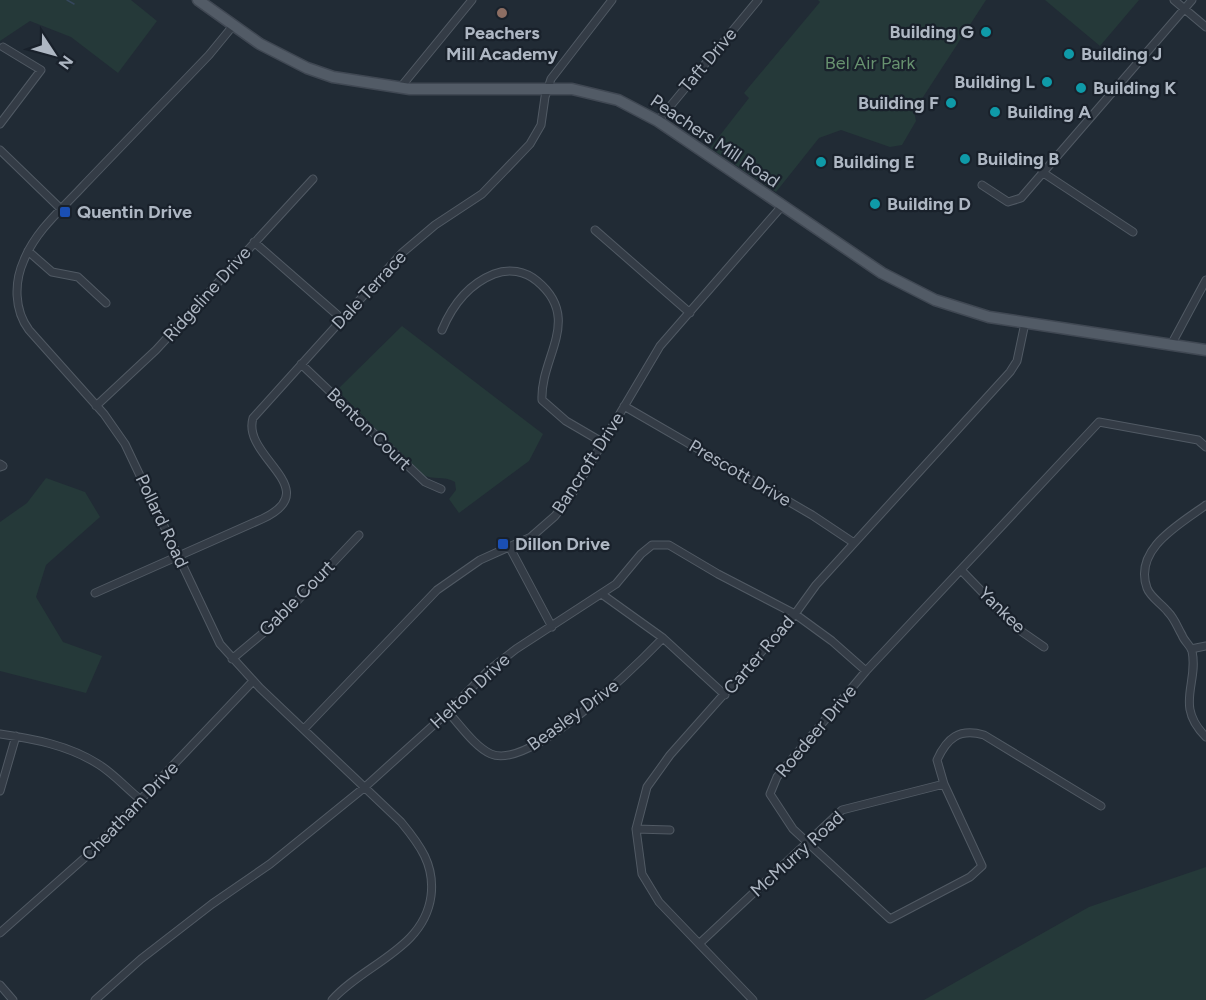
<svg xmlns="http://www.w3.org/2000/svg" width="1206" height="1000" viewBox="0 0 1206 1000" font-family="Figtree,sans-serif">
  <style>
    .green { fill: #253939 }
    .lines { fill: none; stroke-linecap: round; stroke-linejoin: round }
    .stream { stroke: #35475c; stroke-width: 1.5 }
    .street-casing { stroke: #515a64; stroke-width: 9 }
    .primary-casing { stroke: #404853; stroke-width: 13 }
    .street { stroke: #343c46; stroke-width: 7 }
    .primary { stroke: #525b66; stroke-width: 10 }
    .education-dot { fill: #8d6e63; stroke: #19212b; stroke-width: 2 }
    .culture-dot { fill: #0f9aa8; stroke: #19212b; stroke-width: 2 }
    .transit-dot { fill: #1a4fb4; stroke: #19212b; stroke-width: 2 }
    .labels { text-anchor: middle; stroke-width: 4.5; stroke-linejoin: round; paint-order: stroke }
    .poi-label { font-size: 18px; font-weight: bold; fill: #aeb7c3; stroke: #19212b; text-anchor: start }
    .street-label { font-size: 18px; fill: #aeb7c3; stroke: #19212b }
    .park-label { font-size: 18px; fill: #67926f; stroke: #19212b }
  </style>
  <rect width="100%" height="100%" fill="#212b35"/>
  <path class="green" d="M0 0H131L157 21 118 73 71 37 30 21 0 41Z
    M818 0H986L914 111 916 121 902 145 890 147 841 130 819 138 776 192 710 148 749 98 744 93 820 2Z
    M1045 0H1139L1100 46Z
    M402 326 543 434 529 461 459 513 449 499 456 490 455 482C444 475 433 481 421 474L337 390Z
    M46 478 85 492 100 517 46 565 36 597 63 642 102 656 86 693 0 671V522L27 503Z
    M1206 867V1000H924L1089 907Z"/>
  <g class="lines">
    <path class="stream" d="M67 0 74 4"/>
    <g class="street-casing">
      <path id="street" d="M1174 0 1206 27
        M232 27 209 55C168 98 126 141 84 185 63 208 36 230 24 260 14 282 14 310 29 330L104 414 125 444 220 644 260 688 401 822C420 845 435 865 431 896 424 949 364 964 332 1000
        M400 88 472 0
        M658 121 758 0
        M0 124 41 70 3 47
        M0 150 61 209
        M1042 172 1133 232
        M982 185 1008 202 1021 198 1192 0
        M595 230 690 313
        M254 242 342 319
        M28 251 52 272 78 277 106 303
        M442 330C452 306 469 284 494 274 509 268 525 271 537 281 583 319 540 357 542 400L566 421 602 442
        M1171 345 1206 280
        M301 364 425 482 441 489
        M96 406 156 350 313 179
        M624 406 812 515 854 543
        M0 464 3 466 0 467
        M1206 505C1180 524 1133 549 1147 588 1150 597 1162 604 1168 612 1175 619 1177 627 1182 635 1184 641 1190 645 1192 651 1199 684 1174 705 1206 737
        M510 548 552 627
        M962 571 1018 629 1044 647
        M95 593 262 519C327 489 241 457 253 418L402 253 435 225 482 194 530 144 541 125 545 97 551 79 612 0
        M603 595 663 638 725 695
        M1191 649 1206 646
        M232 659 281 618 359 535
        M448 712C460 725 475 747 491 754 530 771 636 666 663 638
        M304 729 437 590 480 560 531 537 555 516 574 491 660 346 782 206
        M0 734C34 739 68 745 98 764 113 773 127 789 141 800
        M0 791 16 736
        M1101 806 984 735C959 728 947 738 937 760L944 784 982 866 970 877 890 919 793 829 770 794 777 777 866 671 1099 422 1198 440 1206 447
        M636 829 670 830
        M0 933 89 854 253 681
        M700 943 842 810 944 784
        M0 985 13 1000
        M95 1000 141 959 212 904 270 864 365 787 448 712 489 670 516 649 616 584 641 554 652 545H669L718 574 795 614 832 641 866 671
        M753 1000 659 902 642 874 636 829 647 787 670 755 795 614 816 585 1010 372 1017 361 1025 323"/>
    </g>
    <g class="primary-casing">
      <path id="primary" d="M198 0 260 44 307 68 333 77 410 89H572L618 100 658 121 882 273 935 300 989 317 1206 350"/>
    </g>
    <use href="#street" class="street"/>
    <use href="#primary" class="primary"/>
  </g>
  <circle class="education-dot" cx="502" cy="13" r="6"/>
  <g class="culture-dot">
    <circle cx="986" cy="32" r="6"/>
    <circle cx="1069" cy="54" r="6"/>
    <circle cx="1047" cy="82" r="6"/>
    <circle cx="1081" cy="88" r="6"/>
    <circle cx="951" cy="103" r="6"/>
    <circle cx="995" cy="112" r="6"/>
    <circle cx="965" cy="159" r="6"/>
    <circle cx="821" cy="162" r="6"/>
    <circle cx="875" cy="204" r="6"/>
  </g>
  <g class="transit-dot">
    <rect x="59" y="206" width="12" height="12" rx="3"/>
    <rect x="497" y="538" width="12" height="12" rx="3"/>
  </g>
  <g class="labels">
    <g class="poi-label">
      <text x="974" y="38" text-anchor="end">Building G</text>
      <text x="502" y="39" text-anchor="middle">Peachers<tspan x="502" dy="21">Mill Academy</tspan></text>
      <text x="1081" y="60">Building J</text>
      <text x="1035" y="88" text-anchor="end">Building L</text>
      <text x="1093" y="94">Building K</text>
      <text x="939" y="109" text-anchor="end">Building F</text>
      <text x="1007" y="118">Building A</text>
      <text x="977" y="165">Building B</text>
      <text x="833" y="168">Building E</text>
      <text x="887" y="210">Building D</text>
      <text x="77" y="218">Quentin Drive</text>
      <text x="515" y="550">Dillon Drive</text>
    </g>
    <g class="street-label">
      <text transform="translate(708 60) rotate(-50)" y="6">Taft Drive</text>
      <text transform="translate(715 141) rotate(34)" y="6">Peachers Mill Road</text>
      <text transform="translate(369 290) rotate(-47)" y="6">Dale Terrace</text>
      <text transform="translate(207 294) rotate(-48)" y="6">Ridgeline Drive</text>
      <text transform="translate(369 429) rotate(44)" y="6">Benton Court</text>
      <text transform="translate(588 463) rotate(-57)" y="6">Bancroft Drive</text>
      <text transform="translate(740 473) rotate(30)" y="6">Prescott Drive</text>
      <text transform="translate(162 521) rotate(65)" y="6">Pollard Road</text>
      <text transform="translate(297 598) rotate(-45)" y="6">Gable Court</text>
      <text transform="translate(1002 610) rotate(44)" y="6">Yankee</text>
      <text transform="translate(759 655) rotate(-49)" y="6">Carter Road</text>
      <text transform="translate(470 691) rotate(-43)" y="6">Helton Drive</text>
      <text transform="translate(573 715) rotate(-36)" y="6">Beasley Drive</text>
      <text transform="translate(816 731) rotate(-50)" y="6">Roedeer Drive</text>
      <text transform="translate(130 811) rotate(-46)" y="6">Cheatham Drive</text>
      <text transform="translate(797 854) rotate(-42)" y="6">McMurry Road</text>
    </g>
    <g class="park-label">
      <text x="870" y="69">Bel Air Park</text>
    </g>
  </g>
  <g transform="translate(54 54) rotate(126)" stroke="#19212b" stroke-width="4.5" paint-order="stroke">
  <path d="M0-4.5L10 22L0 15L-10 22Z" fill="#aeb7c3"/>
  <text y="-9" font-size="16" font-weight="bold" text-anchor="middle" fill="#aeb7c3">N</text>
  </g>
</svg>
